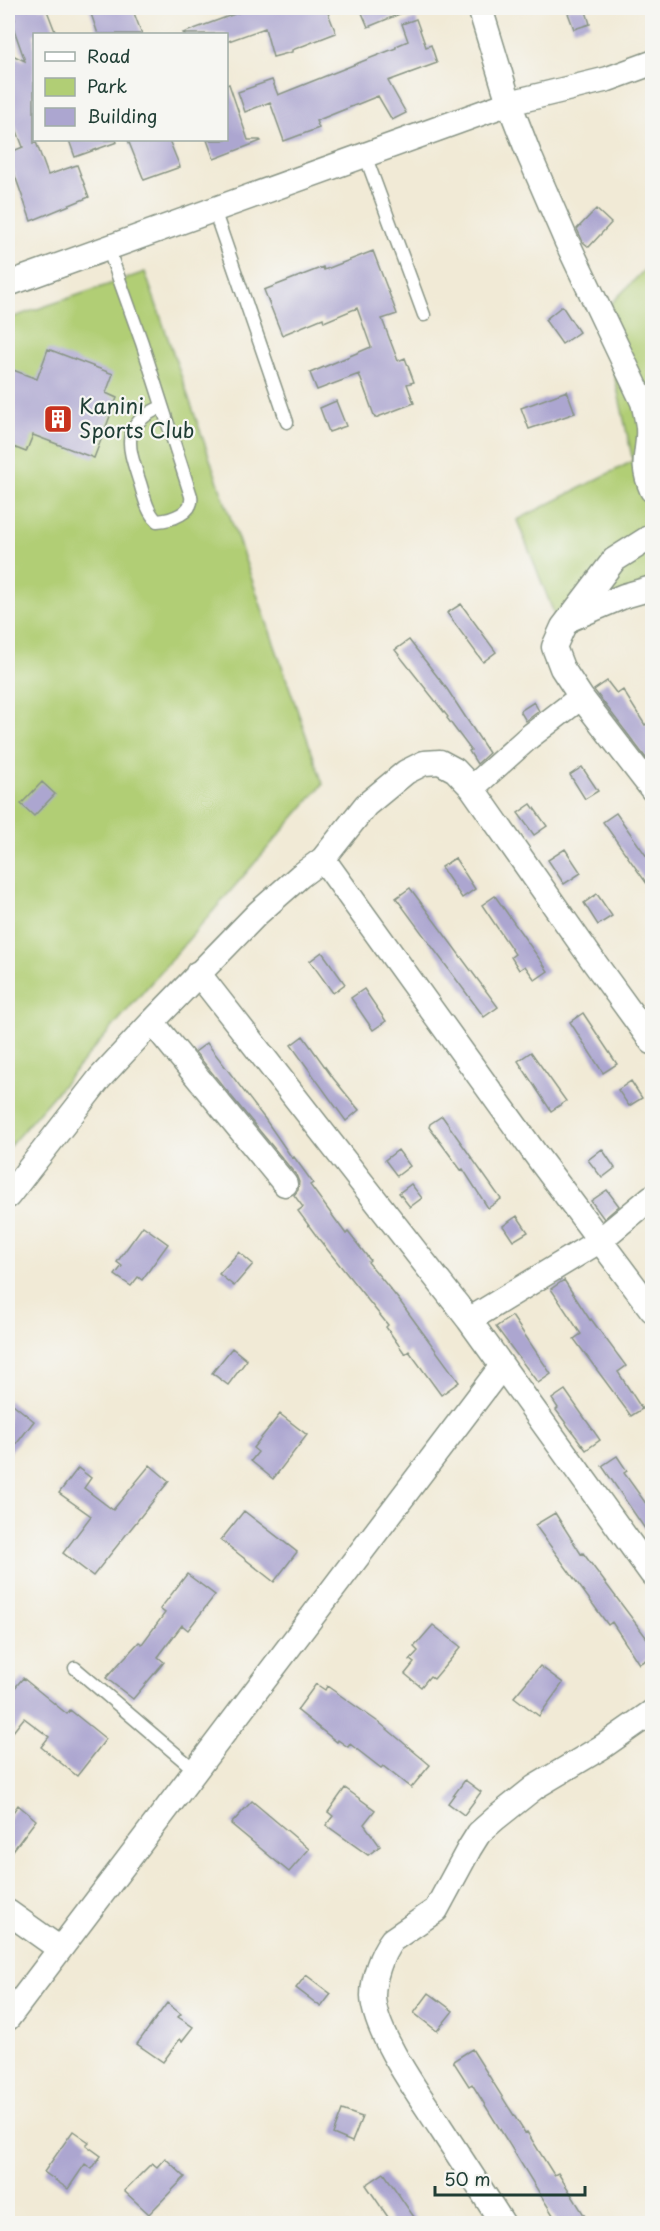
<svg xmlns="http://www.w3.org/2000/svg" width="660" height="2231" viewBox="0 0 660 2231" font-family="'Playpen Sans',sans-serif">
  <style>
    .green { fill: #b1ce75; stroke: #688654; stroke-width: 1.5 }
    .building { fill: #aca6d0 }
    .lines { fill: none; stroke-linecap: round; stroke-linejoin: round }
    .lane-casing { stroke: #889485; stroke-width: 15 }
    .street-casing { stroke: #889485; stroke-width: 27 }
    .lane { stroke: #fff; stroke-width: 12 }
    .street { stroke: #fff; stroke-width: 24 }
    .labels { text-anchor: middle; stroke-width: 4.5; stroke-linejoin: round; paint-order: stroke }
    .poi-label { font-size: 21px; fill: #1f3d34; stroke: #f6f6f2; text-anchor: start }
  </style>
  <rect width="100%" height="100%" fill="#f6f6f2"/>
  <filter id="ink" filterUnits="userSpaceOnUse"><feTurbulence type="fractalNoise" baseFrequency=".0167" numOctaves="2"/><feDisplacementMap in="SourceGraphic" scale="12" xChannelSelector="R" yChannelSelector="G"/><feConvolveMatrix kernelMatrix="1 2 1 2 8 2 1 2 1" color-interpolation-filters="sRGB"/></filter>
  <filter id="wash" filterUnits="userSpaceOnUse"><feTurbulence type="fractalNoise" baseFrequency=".008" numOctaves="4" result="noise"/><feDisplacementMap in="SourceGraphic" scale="24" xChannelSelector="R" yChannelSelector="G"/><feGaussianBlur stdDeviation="1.35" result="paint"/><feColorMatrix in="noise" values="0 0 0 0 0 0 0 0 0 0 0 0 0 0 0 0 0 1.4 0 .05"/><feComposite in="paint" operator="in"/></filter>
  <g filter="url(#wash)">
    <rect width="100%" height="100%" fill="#f1ead6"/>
    <path class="green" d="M652 262V598L561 631 517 520 633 461 601 314Z
      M145 272 323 784 8 1148V319Z"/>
    <g id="blocks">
      <path class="building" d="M11 8H46L56 34H34V143L36 142 48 175 77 165 89 197 31 221 8 156V153L23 147 8 107V53L25 61 11 21 15 20Z
        M89 8H132L142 34H98Z
        M251 8H326L336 33 292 50V52L273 57 265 28 226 42V34H184L183 33Z
        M360 8H414L368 27Z
        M566 8H585L590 24 574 29Z
        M416 19 426 47 431 45 437 63 388 81 406 113 392 120 378 96 316 121 319 128 284 141 270 102 245 112 238 92 272 80 278 95 396 48V46L408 41 402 24Z
        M229 84 248 140H260L261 141 214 159 207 140H226V85Z
        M69 140H116L117 142 75 157Z
        M128 140H169L180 167 144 180Z
        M596 209 611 223 589 247 583 242 577 229Z
        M373 251 397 314 382 319 398 361 405 358 414 382 407 384 414 403 375 418 359 374 317 390 310 373 371 347 357 308 324 322 323 318 282 335 264 290 323 267 324 270Z
        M562 306 579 332 562 344 545 320Z
        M48 349 113 374 106 393 117 398 94 458 33 435 26 452 8 445V368L37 379Z
        M567 391 575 413 529 429 521 408Z
        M336 401 346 426 329 432 320 408Z
        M461 604 496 652 483 662 447 613Z
        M409 640 447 689 489 753 477 764 469 751 471 750 447 718 448 717 395 650Z
        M607 681 617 694 623 690 645 725 652 719V766L594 690Z
        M534 702 539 711 526 721 520 711Z
        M582 767 598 791 585 799 570 775Z
        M42 782 55 794 34 816 21 804Z
        M531 804 547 826 534 835 518 813Z
        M616 813 647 857 652 853V891L603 822Z
        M565 849 581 873 564 884 548 860Z
        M455 858 475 889 462 898 441 867Z
        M410 888 498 1007 484 1017 396 898Z
        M597 894 612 916 598 925 584 903Z
        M495 896 548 971 535 980 525 966 519 970 511 957 515 954 482 905Z
        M322 952 345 984 333 993 310 961Z
        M364 989 386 1021 373 1030 351 998Z
        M583 1013 617 1064 603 1073 570 1022Z
        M303 1036 333 1078 359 1110 346 1121 291 1045Z
        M207 1043 265 1119 292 1158 294 1157 313 1183 310 1185 346 1234 348 1232 370 1260 368 1262 399 1300 459 1382 441 1395 409 1351 405 1354 386 1327 388 1325 318 1238 298 1211 303 1207 294 1195 298 1190 299 1182 296 1175 195 1052Z
        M531 1052 566 1101 551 1111 518 1061Z
        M631 1081 642 1098 629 1106 618 1090Z
        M442 1116 501 1199 488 1208 463 1169 461 1170 429 1127 430 1124Z
        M602 1149 615 1168 602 1178 588 1160Z
        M398 1150 410 1166 397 1176 385 1160Z
        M411 1184 422 1198 410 1207 399 1193Z
        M607 1190 619 1206 604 1219 591 1201Z
        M517 1216 528 1232 513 1241 503 1226Z
        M143 1226 168 1244 142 1280 138 1277 131 1286 115 1275 122 1266 117 1262Z
        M239 1252 253 1264 234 1286 219 1274Z
        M564 1280 590 1320 591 1319 626 1366 618 1372 642 1409 631 1416 574 1339 581 1334 551 1289Z
        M512 1316 551 1374 538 1383 496 1327Z
        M232 1348 247 1360 228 1385 212 1373Z
        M565 1390 600 1440 586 1450 556 1410 558 1408 552 1399Z
        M8 1400 34 1421 8 1455Z
        M280 1414 307 1435 273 1479 251 1461 258 1452 253 1448Z
        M617 1456 627 1471 624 1473 652 1512V1539L602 1466Z
        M150 1465 169 1481 93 1576 63 1553 91 1516 59 1493 78 1468 91 1478 84 1488 113 1510Z
        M244 1511 297 1552 274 1582 221 1540Z
        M555 1513 581 1554 583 1553 652 1645V1656L639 1664 612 1622 608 1625 535 1525Z
        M187 1574 215 1595 188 1630 182 1625 158 1657 164 1662 133 1699 106 1678 139 1642 142 1644 165 1613 160 1609Z
        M433 1625 461 1647 434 1679 430 1676 421 1687 405 1674 414 1663 410 1660 418 1651 414 1647Z
        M540 1666 563 1683 539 1716 514 1697Z
        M23 1678 67 1714 70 1710 106 1739 77 1776 41 1747 49 1737 24 1718 8 1738V1696Z
        M316 1684 325 1690 327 1686 381 1724 430 1765 411 1788 383 1766 381 1768 350 1744 348 1747 338 1740 337 1742 297 1710Z
        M465 1780 481 1792 464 1815 448 1803Z
        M345 1788 375 1810 364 1824 380 1846 368 1855 326 1825 333 1816 328 1812Z
        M252 1801 309 1849 289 1872 231 1824Z
        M18 1805 36 1820 8 1857V1819Z
        M306 1975 331 1994 321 2007 296 1988Z
        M429 1993 453 2011 437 2031 414 2013Z
        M167 2003 181 2014 178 2017 193 2027 182 2041 180 2039 163 2062 137 2044Z
        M472 2049 525 2133 527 2132 554 2175 558 2173 586 2218 577 2223H558L472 2084 469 2086 453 2061Z
        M342 2110 362 2117 352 2142 333 2134Z
        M73 2131 89 2142 86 2145 101 2156 92 2169 85 2164 68 2189 44 2172Z
        M165 2158 185 2177 149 2214 124 2191 152 2163 157 2167Z
        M384 2173 418 2223H392L366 2185Z"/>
    </g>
  </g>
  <g filter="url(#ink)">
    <use href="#blocks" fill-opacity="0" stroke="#889485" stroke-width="1.5"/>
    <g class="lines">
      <g class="lane-casing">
        <path id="lane" d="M365 155 424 315
          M214 210 287 422
          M108 248 142 343 191 496C194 513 171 520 157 521 147 512 144 496 140 483 128 446 119 426 161 407
          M75 1668 196 1771"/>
      </g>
      <g class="street-casing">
        <path id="street" d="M480 8 509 103 530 157 566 240 643 402C645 410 647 418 648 427 650 454 639 460 652 490
          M8 284 509 103 608 79 652 63
          M652 536 614 560 563 627 554 647 562 668 581 697 652 789
          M570 619 624 596 652 588
          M472 788 529 737 581 697
          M323 859 539 1159 652 1310
          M198 973 469 1320 652 1574
          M152 1022 285 1184
          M8 1196 100 1078 152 1022 258 913 300 876 323 859 366 805 406 772 424 763 440 762 455 770 472 788 594 962 652 1042
          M469 1320 599 1241 652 1197
          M8 1912 60 1949
          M8 2018 502 1366
          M503 2224C482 2191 461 2159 440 2127 420 2096 374 2033 373 1996 373 1979 381 1954 392 1940L436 1910 469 1849 479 1833 496 1818 535 1787 602 1747 652 1712"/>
      </g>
      <use href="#lane" class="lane"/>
      <use href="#street" class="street"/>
    </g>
  </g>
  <defs>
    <g id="building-square" transform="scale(1.5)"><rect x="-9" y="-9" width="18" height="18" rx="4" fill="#c8321e" stroke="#f6f6f2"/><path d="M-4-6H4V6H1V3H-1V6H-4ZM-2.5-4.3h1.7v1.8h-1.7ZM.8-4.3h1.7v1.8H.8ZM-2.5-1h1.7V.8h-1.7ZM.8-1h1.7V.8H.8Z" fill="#fff"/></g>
  </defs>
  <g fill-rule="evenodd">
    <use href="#building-square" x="58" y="419"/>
  </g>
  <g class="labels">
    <g class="poi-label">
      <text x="79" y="414">Kanini<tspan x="79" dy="24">Sports Club</tspan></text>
    </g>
  </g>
  <rect width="660" height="2231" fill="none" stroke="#f6f6f2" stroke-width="30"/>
  <rect x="33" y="33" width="195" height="108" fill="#f6f6f2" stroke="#a0aca6" stroke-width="1.5"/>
  <rect x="45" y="52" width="30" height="9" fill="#ffffff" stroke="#a0aca6" stroke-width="1.5"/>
  <text x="87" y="63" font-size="18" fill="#1f3d34">Road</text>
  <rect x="45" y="78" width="30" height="18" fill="#b1ce75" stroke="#a0aca6" stroke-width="1.5"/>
  <text x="87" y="93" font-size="18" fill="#1f3d34">Park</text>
  <rect x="45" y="108" width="30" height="18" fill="#aca6d0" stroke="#a0aca6" stroke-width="1.5"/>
  <text x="87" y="123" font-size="18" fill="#1f3d34">Building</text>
  <path d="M435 2186v9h150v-9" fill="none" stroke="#1f3d34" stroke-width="3"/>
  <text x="444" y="2186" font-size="18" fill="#1f3d34" stroke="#f6f6f2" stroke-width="4.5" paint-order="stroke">50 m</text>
</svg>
